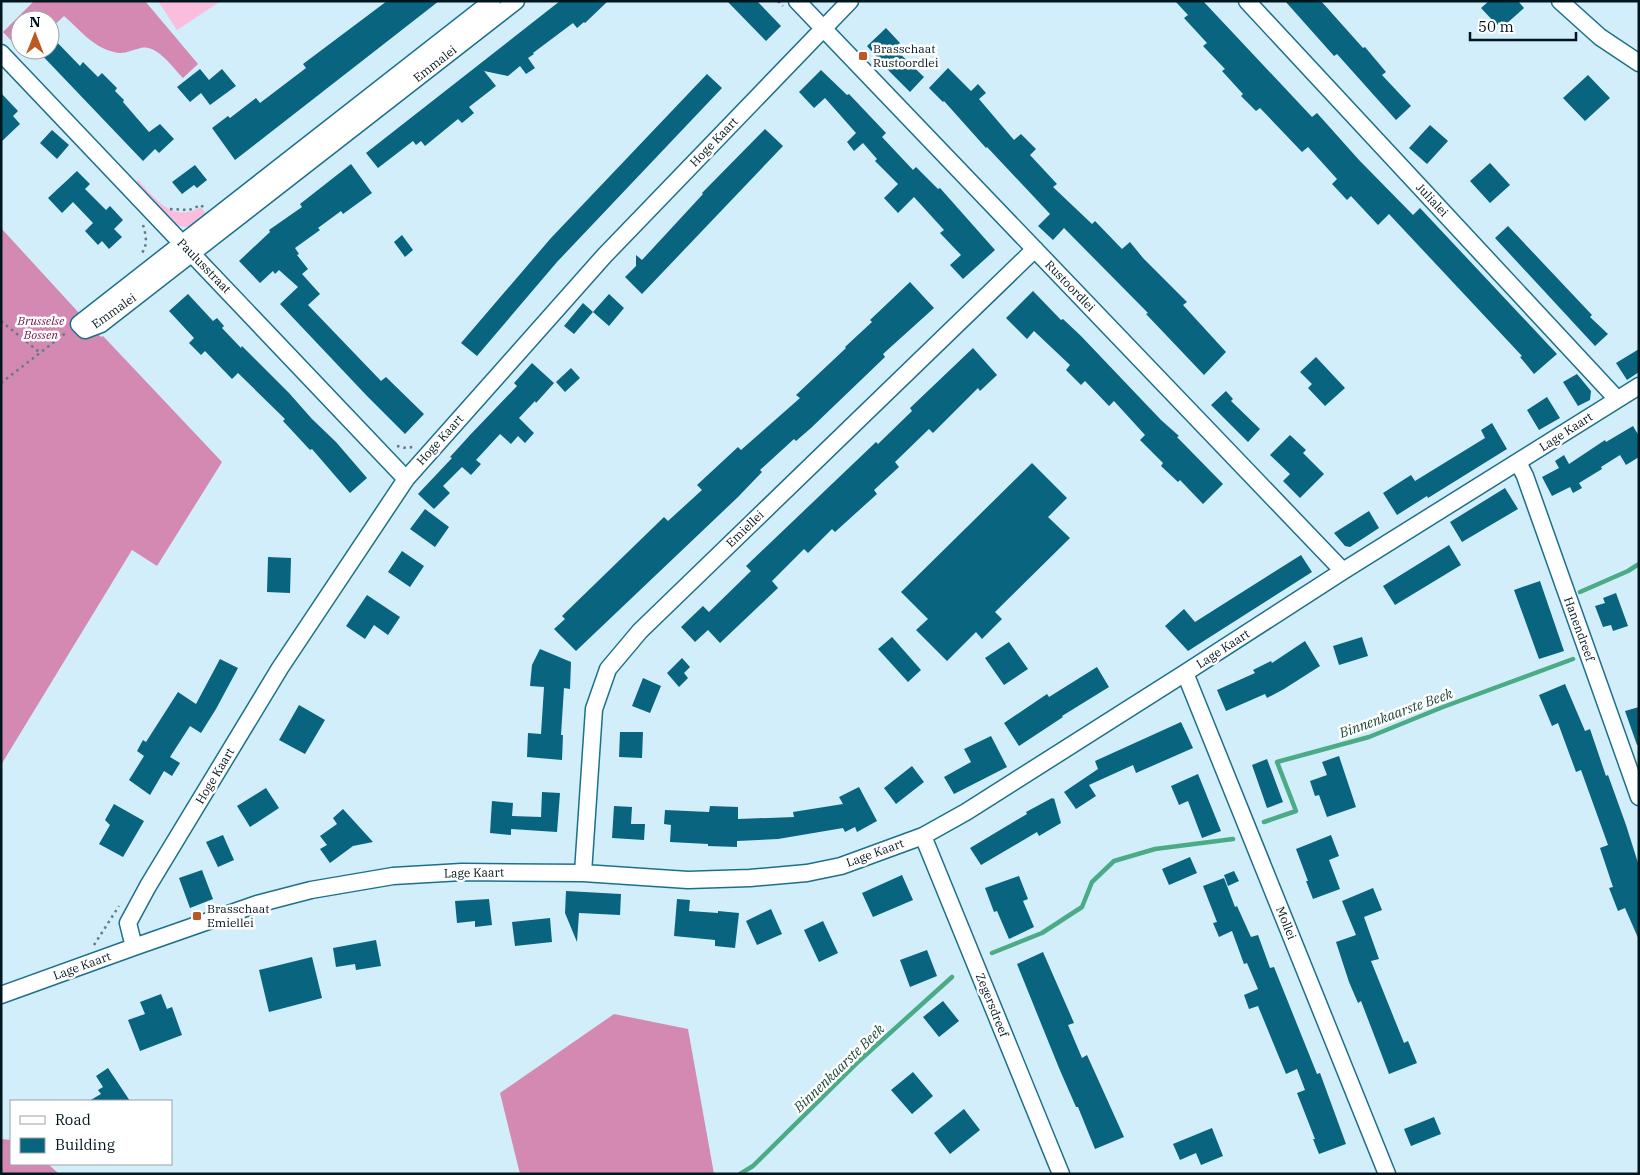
<svg xmlns="http://www.w3.org/2000/svg" width="1640" height="1175" viewBox="0 0 1640 1175" font-family="'IBM Plex Serif',serif">
  <style>
    .green { fill: #fabdde }
    .forest { fill: #d489b3 }
    .lines { fill: none; stroke-linecap: round; stroke-linejoin: round }
    .stream { stroke: #4bab86; stroke-width: 4.5 }
    .building { fill: #08647f }
    .minor-casing { stroke: #1d708c; stroke-width: 19 }
    .path { stroke: #617a84; stroke-width: 2.5; stroke-dasharray: 2.5 4; stroke-linecap: butt }
    .minor { stroke: #fff; stroke-width: 16 }
    .poi-dot { fill: #bc5822; stroke: #fff; stroke-width: 2 }
    .labels { text-anchor: middle; stroke-width: 5; stroke-linejoin: round; paint-order: stroke }
    .poi-label { font-size: 12px; fill: #00161f; stroke: #fff; text-anchor: start }
    .street-label { font-size: 12px; fill: #00161f; stroke: #fff }
    .park-label { font-size: 12px; font-style: italic; fill: #6c134e; stroke: #fff }
    .water-label { font-size: 14px; font-style: italic; fill: #1e4838; stroke: #fff }
  </style>
  <rect width="100%" height="100%" fill="#d1eefa"/>
  <path class="green" d="M158 1H221L177 30Z
    M138 180C155 198 173 224 201 207L208 217C198 224 190 230 177 225L135 183Z"/>
  <path class="forest" d="M34 1H145L198 64 183 78C173 68 157 44 141 48 131 50 124 55 114 52 94 48 79 29 64 16L50 29V20H20V50H28L24 54 3 32Z
    M1 228 101 337 103 336 222 462 157 566 132 550 1 765Z
    M614 1014 688 1029 714 1174H520L500 1093Z
    M1 1139 11 1140V1164H48L59 1174H1Z"/>
  <g class="lines">
    <path class="stream" d="M1580 592 1628 571 1639 564
      M1264 822 1296 811 1277 762 1369 737 1443 707 1573 659
      M992 953 1042 933 1082 907 1092 882 1114 861 1155 849 1233 839
      M740 1174 753 1166 859 1061 952 977"/>
  </g>
  <path class="building" d="M387 1H439L235 160 212 128 228 116 230 118 256 98 260 103 306 68 303 64Z
    M560 1H608L585 23 584 22 577 28 573 23 533 53 534 54 528 58 535 68 526 74 520 66 508 76 484 71 496 86 469 107 474 113 462 123 458 119 425 146 421 141 416 145 413 141 378 168 366 153Z
    M727 1H757L781 26 766 41Z
    M1175 1H1203L1312 117 1317 113 1359 160 1413 215 1420 208 1557 354 1534 374 1520 357 1522 356 1389 214 1378 225 1351 196 1347 200 1332 184 1337 179 1308 147 1302 152 1260 108 1256 111 1241 96 1243 94 1222 71 1225 69 1203 46 1207 43 1184 18 1188 15Z
    M1285 1H1321L1363 48 1365 47 1386 72 1382 75 1411 106 1396 120 1337 54 1334 56Z
    M1489 1H1518L1524 8 1505 25 1502 21 1497 25 1481 8Z
    M886 28 900 43 894 48 924 77 910 92 890 72 867 46Z
    M50 35 80 66 83 62 98 77 102 73 117 88 115 91 124 100 123 102 149 132 160 124 174 139 159 153 155 149 143 161 37 50H50Z
    M948 68 971 91 978 84 986 93 979 99 1014 140 1021 134 1036 149 1030 155 1057 184 1053 187 1092 224 1095 221 1122 249 1130 242 1143 258 1187 302 1183 305 1226 352 1204 375 1146 314 1148 313 1064 228 1053 240 1038 226 1050 214 987 147 986 148 944 101 943 102 929 88Z
    M200 69 209 80 222 69 236 86 210 105 201 93 190 102 177 87Z
    M821 70 847 95 849 94 886 133 882 137 913 170 916 167 938 189 940 188 995 250 963 279 950 265 961 255 940 233 944 230 914 197 898 213 884 198 898 184 875 161 877 159 863 143 854 151 847 142 856 133 825 98 814 108 799 92Z
    M707 74 722 88 557 262 477 356 461 343 551 238Z
    M1588 75 1610 98 1585 121 1563 98Z
    M1 93 18 111 13 116 20 124 1 142Z
    M1430 125 1448 141 1427 164 1409 148Z
    M765 129 783 146 642 294 625 277 636 266V255L642 260 703 194 702 193Z
    M52 130 69 145 57 159 40 143Z
    M1490 163 1510 185 1490 203 1470 181Z
    M351 164 372 193 343 214 341 211 318 228 320 230 295 248 299 254 297 255 308 269 302 274 320 294 308 305 381 381 386 377 424 414 405 434 367 396 280 304 298 287 279 270 275 274 273 271 260 283 239 261 270 232 269 230 302 207 300 204Z
    M195 165 207 180 197 188 194 185 182 194 172 182Z
    M77 171 90 184 85 189 106 210 110 206 123 220 114 229 122 237 109 249 102 241 98 245 85 231 93 223 73 202 62 213 48 198Z
    M1508 226 1592 315 1590 317 1608 334 1595 346 1495 238Z
    M402 235 413 250 405 257 394 242Z
    M910 282 934 308 883 354 885 357 811 428 796 441 794 439 760 470 762 472 738 497 576 651 554 629 565 619 562 616 664 517 668 521 702 490 697 485 738 447 741 450 800 398 796 395 846 348 845 347 872 322 870 320Z
    M1033 291 1061 320 1063 319 1081 336 1161 420 1179 436 1177 437 1223 484 1203 504 1180 480 1178 482 1161 466 1163 463 1140 440 1145 435 1114 401 1109 406 1085 381 1081 385 1066 370 1070 365 1034 331 1027 339 1006 318Z
    M188 294 213 321 217 318 224 326 222 328 241 348 242 346 289 393 312 419 336 442 367 478 350 493 312 449 310 450 283 421 285 419 238 373 232 379 205 351 201 355 189 343 194 338 169 311Z
    M609 294 624 308 609 326 593 312Z
    M583 303 593 312 574 334 564 326Z
    M973 348 997 375 980 391 978 388 933 433 929 429 895 462 899 467 874 490 877 494 835 532 832 529 808 553 804 549 772 581 778 588 720 643 708 630 695 642 681 627 703 606 709 612 751 571 746 566 876 442 878 444 912 411 910 408Z
    M1639 349V372L1627 380 1616 363Z
    M1316 357 1345 388 1325 406 1308 388 1312 384 1300 372Z
    M532 363 554 383 536 403 535 401 519 418 534 433 525 443 518 436 511 444 500 434 476 460 481 464 471 475 462 467 443 486 450 493 434 509 418 494 452 458 450 457 471 434 517 386 514 383Z
    M571 368 580 378 565 392 556 382Z
    M1577 374 1591 391 1590 400 1578 406 1563 382Z
    M1226 391 1233 399 1231 401 1260 429 1248 442 1211 405Z
    M1547 397 1560 418 1539 430 1527 410Z
    M1492 423 1507 449 1428 498 1427 496 1397 515 1383 493 1411 475 1415 481 1485 438 1481 430Z
    M1633 426 1639 436V457L1626 465 1620 455 1601 467 1602 469 1579 483 1582 488 1573 493 1570 487 1552 496 1542 477 1559 468 1555 461 1564 455 1569 464 1605 440 1606 442Z
    M1290 435 1306 450 1303 453 1324 474 1300 498 1283 481 1290 474 1270 455Z
    M1032 463 1067 498 1048 517 1070 538 995 612 1002 619 982 639 976 632 947 661 916 630 928 619 901 592Z
    M1505 488 1518 509 1462 542 1450 522Z
    M425 509 449 527 435 547 410 529Z
    M1369 511 1379 528 1350 547 1345 546 1334 533Z
    M1449 545 1461 565 1395 605 1383 586Z
    M402 551 424 566 410 587 388 572Z
    M1301 555 1312 572 1188 651 1165 626 1184 609 1195 622Z
    M268 557 291 558 290 593 267 592Z
    M1540 581 1564 651 1539 659 1514 590Z
    M1616 593 1628 626 1613 631 1611 625 1603 627 1595 606 1605 603 1603 598Z
    M367 595 400 617 388 635 374 625 365 639 346 626Z
    M892 637 921 670 908 682 878 649Z
    M1362 637 1368 656 1339 665 1333 646Z
    M1305 641 1320 666 1284 689 1267 698 1265 694 1226 711 1217 690 1255 673 1253 670 1271 661 1272 663Z
    M1009 642 1028 669 1004 685 985 658Z
    M540 649 571 662 570 689 564 688 561 735H563L562 760 527 757 528 733 541 734 544 687 530 686 532 665Z
    M682 658 690 667 684 673 688 678 679 687 667 673Z
    M220 659 238 668 216 709 201 733 190 726 170 757 180 763 172 776 164 771 150 795 129 780 144 756 137 751 143 740 146 742 178 692 196 704Z
    M1097 667 1109 687 1062 716 1063 717 1019 746 1004 723 1047 694 1049 697Z
    M643 678 661 686 650 713 632 706Z
    M1565 684 1585 731 1590 729 1606 776 1608 775 1626 825 1639 866V940L1625 908 1618 911 1609 888 1613 887 1600 848 1608 845 1581 770 1576 772 1558 723 1552 726 1539 695Z
    M299 705 325 720 305 754 279 740Z
    M1639 707V745H1637L1625 711Z
    M1181 722 1193 748 1136 773 1133 765 1089 785 1096 796 1076 809 1064 792 1098 769 1095 761Z
    M620 732H643L642 758 619 757Z
    M991 736 1007 767 954 794 944 777 971 762 964 749Z
    M1339 756 1356 807 1327 817 1319 795 1315 796 1310 781 1327 775 1322 762Z
    M1267 759 1283 802 1267 808 1252 765Z
    M912 766 924 782 896 804 884 788Z
    M1198 774 1221 831 1202 838 1188 801 1179 805 1171 786Z
    M859 787 877 821 857 832 855 827 845 832 843 828 778 839 737 841V847L708 846V844L670 842 671 825 664 824 665 810 709 812 710 806 738 807V819L794 817 793 812 843 804 839 797Z
    M266 788 279 808 250 827 237 806Z
    M542 792 560 793 557 832 511 829V835L490 833 492 801 513 803 512 816 541 817Z
    M1052 798 1053 799 1054 798 1061 823 1039 836 1037 832 981 865 970 848 1027 814 1026 812Z
    M114 804 144 821 123 857 99 844 110 825 105 820Z
    M614 806 632 807 631 824H645L644 840 612 838Z
    M343 809 373 842 353 846 330 863 320 849 327 845 320 836 337 824 333 818Z
    M223 835 234 860 218 867 206 842Z
    M1331 835 1339 856 1329 860 1340 889 1313 899 1306 881H1308L1296 849Z
    M1190 857 1197 873 1169 885 1162 869Z
    M202 870 213 899 190 908 179 878Z
    M1234 871 1239 881 1228 886 1224 875Z
    M902 875 913 900 873 917 862 893Z
    M1019 876 1028 899 1023 901 1034 927 1009 939 997 911 994 912 985 888Z
    M1224 878 1235 907 1237 906 1251 937 1258 935 1270 968 1274 967 1317 1074 1320 1073 1346 1144 1319 1154 1313 1139H1315L1297 1093 1305 1090 1297 1069 1286 1074 1258 1006 1249 1009 1244 995 1258 989 1247 963 1244 964 1232 931 1219 937 1213 923 1217 922 1203 886Z
    M1373 888 1382 910 1364 917 1379 959 1371 961 1404 1043 1408 1041 1417 1063 1389 1074 1361 1001 1358 1003 1349 982 1336 942 1356 935 1342 901Z
    M566 891 621 894 620 915 579 913 577 942 565 913Z
    M489 899 492 925 475 927V921L457 923 455 901Z
    M677 899 690 900 689 911 718 913V911L739 913 735 948 715 946V940L674 936Z
    M771 909 782 934 757 945 746 921Z
    M550 918 552 942 515 946 512 922Z
    M823 921 838 953 819 962 804 930Z
    M376 940 381 966 356 970 355 964 336 967 333 948Z
    M927 950 937 976 910 987 900 960Z
    M1043 952 1074 1023 1068 1025 1082 1058 1087 1055 1124 1137 1095 1149 1078 1107H1076L1059 1068 1017 964Z
    M312 957 322 998 269 1012 259 970Z
    M161 994 167 1009 172 1007 182 1035 140 1051 128 1020 145 1014 140 1002Z
    M943 1001 959 1021 939 1037 923 1017Z
    M108 1068 130 1101H89L101 1094 98 1090 103 1087 96 1076Z
    M913 1072 933 1096 912 1114 891 1090Z
    M964 1109 980 1130 950 1154 934 1133Z
    M1434 1117 1441 1134 1411 1146 1404 1129Z
    M1212 1128 1223 1156 1201 1165 1196 1153 1180 1160 1173 1144Z"/>
  <g class="lines">
    <g class="minor-casing">
      <path id="minor" d="M492 1 79 324 85 330 101 324 516 1
        M797 1 1343 571
        M1247 1 1617 399
        M1560 1 1600 37 1639 63
        M1 53 406 479
        M1518 462 1525 476 1639 797
        M1185 673 1387 1174
        M923 836 1061 1174
        M583 873 594 709 608 669 640 631 1035 249
        M134 947 128 923 148 886 280 668 406 479 605 255 850 1
        M1 995 134 947 257 904 311 890 393 876 462 872 583 873 688 880 750 878 807 873 841 866 923 836 966 812 1185 673 1343 571 1639 386"/>
    </g>
    <path class="path" d="M778 1 783 6
      M170 209 189 210 201 205 204 208
      M143 225C146 235 148 244 142 253L144 255
      M1 321 39 352
      M1 383 67 332
      M397 446 406 448 413 447
      M94 945 119 906"/>
    <use href="#minor" class="minor"/>
  </g>
  <g class="poi-dot">
    <rect x="858" y="51" width="10" height="10" rx="2.5"/>
    <rect x="192" y="911" width="10" height="10" rx="2.5"/>
  </g>
  <g class="labels">
    <g class="poi-label">
      <text x="873" y="53">Brasschaat<tspan x="873" dy="14">Rustoordlei</tspan></text>
      <text x="207" y="913">Brasschaat<tspan x="207" dy="14">Emiellei</tspan></text>
    </g>
    <g class="street-label">
      <text transform="translate(435 64) rotate(-38)" y="4">Emmalei</text>
      <text transform="translate(714 142) rotate(-46)" y="4">Hoge Kaart</text>
      <text transform="translate(1432 200) rotate(47)" y="4">Julialei</text>
      <text transform="translate(204 266) rotate(46)" y="4">Paulusstraat</text>
      <text transform="translate(1070 286) rotate(46)" y="4">Rustoordlei</text>
      <text transform="translate(114 311) rotate(-35)" y="4">Emmalei</text>
      <text transform="translate(1566 432) rotate(-33)" y="4">Lage Kaart</text>
      <text transform="translate(440 440) rotate(-48)" y="4">Hoge Kaart</text>
      <text transform="translate(745 529) rotate(-44)" y="4">Emiellei</text>
      <text transform="translate(1579 629) rotate(70)" y="4">Hanendreef</text>
      <text transform="translate(1223 649) rotate(-33)" y="4">Lage Kaart</text>
      <text transform="translate(215 776) rotate(-59)" y="4">Hoge Kaart</text>
      <text transform="translate(875 853) rotate(-20)" y="4">Lage Kaart</text>
      <text transform="translate(474 873) rotate(-1)" y="4">Lage Kaart</text>
      <text transform="translate(1286 923) rotate(68)" y="4">Mollei</text>
      <text transform="translate(82 966) rotate(-20)" y="4">Lage Kaart</text>
      <text transform="translate(992 1005) rotate(68)" y="4">Zegersdreef</text>
    </g>
    <g class="park-label">
      <text x="41" y="325">Brusselse<tspan x="41" dy="14">Bossen</tspan></text>
    </g>
    <g class="water-label">
      <text transform="translate(1396 713) rotate(-20)" y="5">Binnenkaarste Beek</text>
      <text transform="translate(839 1068) rotate(-44)" y="5">Binnenkaarste Beek</text>
    </g>
  </g>
  <rect width="1640" height="1175" fill="none" stroke="#00161f" stroke-width="5"/>
  <rect x="10" y="1100" width="162" height="65" fill="#ffffff" stroke="#99a2a5"/>
  <rect x="20" y="1116" width="25" height="8" fill="#ffffff" stroke="#99a2a5"/>
  <text x="55" y="1125" font-size="15" fill="#00161f">Road</text>
  <rect x="20" y="1138" width="25" height="15" fill="#08647f" stroke="#99a2a5"/>
  <text x="55" y="1150" font-size="15" fill="#00161f">Building</text>
  <g transform="translate(35 35)"><circle r="24" fill="#ffffff" stroke="#99a2a5"/>
  <path d="M0-4L9 19L0 12L-9 19Z" fill="#bc5822"/>
  <text y="-8" font-size="14" font-weight="bold" text-anchor="middle" fill="#00161f">N</text>
  </g>
  <path d="M1470 32v8h106v-8" fill="none" stroke="#00161f" stroke-width="2.5"/>
  <text x="1478" y="32" font-size="15" fill="#00161f" stroke="#ffffff" stroke-width="4" paint-order="stroke">50 m</text>
</svg>
